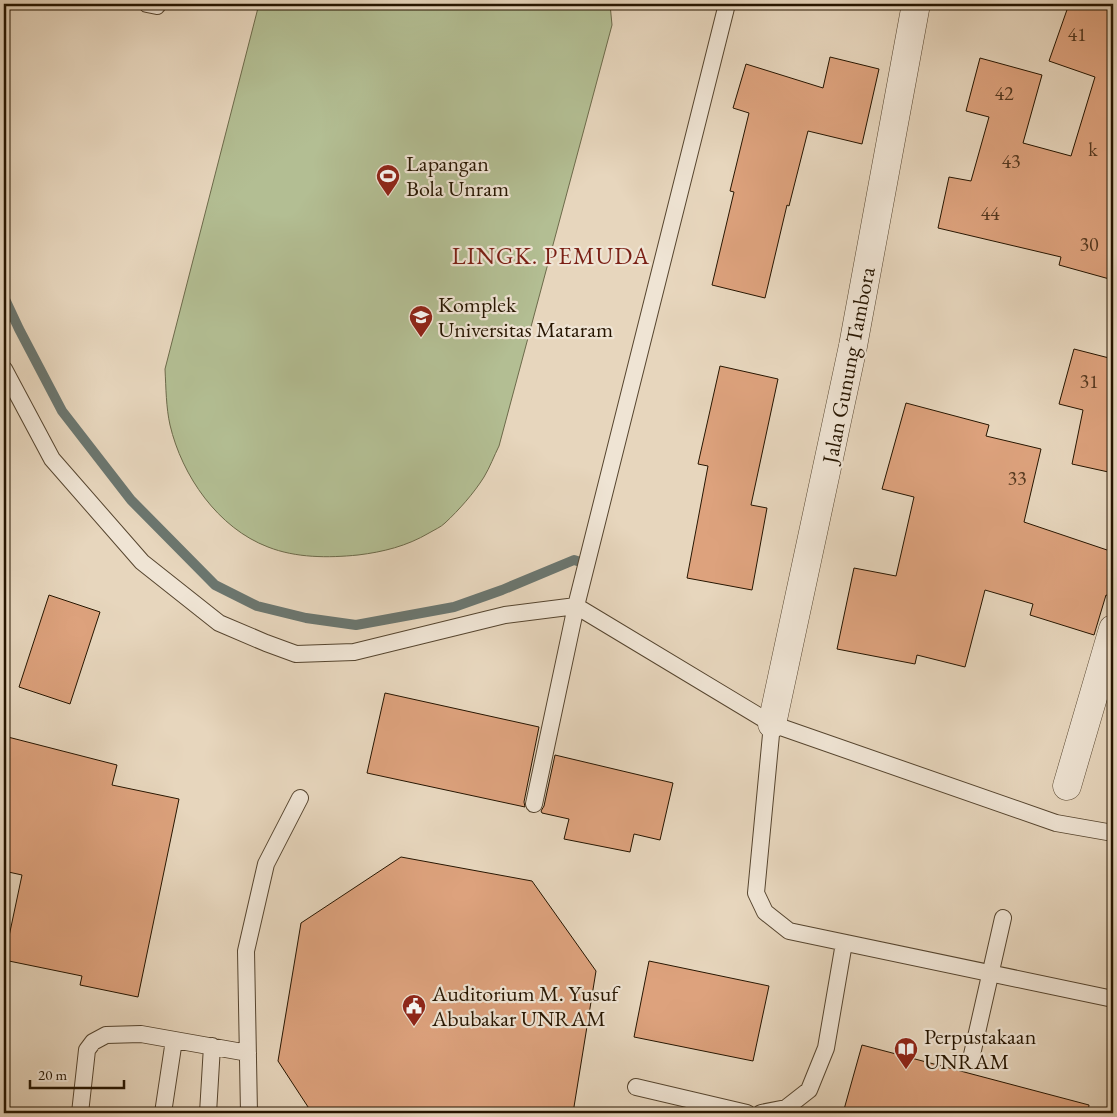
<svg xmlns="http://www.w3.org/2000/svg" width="1117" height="1117" viewBox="0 0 1117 1117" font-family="'EB Garamond',serif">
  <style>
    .pitch { fill: #b3be93; stroke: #6c6a4a }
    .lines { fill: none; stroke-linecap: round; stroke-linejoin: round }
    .stream { stroke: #6b766f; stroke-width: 10 }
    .building { fill: #dda27d; stroke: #261500 }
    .service-casing { stroke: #56452f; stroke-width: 18 }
    .minor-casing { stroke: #56452f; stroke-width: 29 }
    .service { stroke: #efe4d4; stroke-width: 16 }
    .minor { stroke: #efe4d4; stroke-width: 28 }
    .labels { text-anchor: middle; stroke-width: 4.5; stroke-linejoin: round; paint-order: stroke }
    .number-label { font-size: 20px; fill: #54381f }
    .poi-label { font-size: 22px; fill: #261500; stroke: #efe4d4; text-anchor: start }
    .street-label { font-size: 22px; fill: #261500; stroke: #efe4d4 }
    .neighbourhood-label { font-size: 24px; letter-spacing: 1px; fill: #7a1f14; stroke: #efe4d4 }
  </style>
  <rect width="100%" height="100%" fill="#e7d6bd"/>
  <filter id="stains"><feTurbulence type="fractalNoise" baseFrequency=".004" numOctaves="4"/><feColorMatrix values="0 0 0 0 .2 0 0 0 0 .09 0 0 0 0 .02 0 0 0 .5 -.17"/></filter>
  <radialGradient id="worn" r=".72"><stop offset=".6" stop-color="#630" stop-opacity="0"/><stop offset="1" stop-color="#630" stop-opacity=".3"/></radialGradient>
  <path class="pitch" d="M259 4H610L612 25 499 446C494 456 490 467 484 477 474 493 459 510 445 523 441 527 434 530 429 533 407 546 383 552 358 555 328 558 296 558 268 547 218 528 182 476 170 425 166 407 166 388 165 369Z"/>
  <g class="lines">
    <path class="stream" d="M4 297 19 329 62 411 131 500 215 585 257 606 306 618 356 625 454 607 502 590 574 560 584 563"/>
  </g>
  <path class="building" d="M1069 4H1095L1113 10V280L1059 265 1061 257 938 228 949 177 971 181 989 117 966 111 980 58 1042 75 1023 143 1071 156 1095 77 1049 61Z
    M830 57 879 69 862 144 808 131 789 206 787 205 765 298 712 285 734 192 730 191 749 113 733 108 746 64 823 88Z
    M1074 349 1113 359V473L1072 464 1083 410 1059 404Z
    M720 366 778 379 751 505 767 508 752 590 687 578 708 466 698 464Z
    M906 403 989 425 986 436 1041 449 1024 522 1113 552V597L1106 595 1094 635 1030 615 1033 604 985 590 965 667 917 655 915 664 837 649 854 568 896 576 914 497 882 489Z
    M49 595 100 612 70 704 19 687Z
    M385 693 539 727 524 802 525 807 367 773Z
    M4 736 117 765 112 785 179 799 138 997 80 985 82 976 4 960 22 875 4 871Z
    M555 755 673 783 660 840 634 834 630 852 564 839 569 819 542 813 541 811 544 806Z
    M401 857 532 881 596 971 573 1113H312L278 1061 301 923Z
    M649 961 769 986 753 1061 634 1037Z
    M862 1045 1089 1105 1088 1113H843Z"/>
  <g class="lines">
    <g class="service-casing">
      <path id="service" d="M147 4 157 6
        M4 369 52 459 142 562 219 623 266 643 296 654 354 652 505 615 576 606 772 724 1056 823 1113 833
        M772 724 756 893 765 912 789 931 1113 999
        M534 804 576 606 727 4
        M971 1059 1003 918
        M636 1087 747 1113
        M80 1113 87 1050 93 1042 106 1035 141 1034 248 1053
        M163 1113 174 1040
        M208 1113 212 1046
        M249 1113 246 951 266 864 300 798
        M761 1113 786 1108 809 1090 826 1048 844 943"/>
    </g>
    <g class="minor-casing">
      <path id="minor" d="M772 724 853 346 916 4
        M1067 786 1113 629"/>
    </g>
    <use href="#service" class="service"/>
    <use href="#minor" class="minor"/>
  </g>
  <defs>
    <g id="stadium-pin" transform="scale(1.25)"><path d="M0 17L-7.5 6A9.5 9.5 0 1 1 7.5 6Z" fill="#8f2418" stroke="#efe4d4"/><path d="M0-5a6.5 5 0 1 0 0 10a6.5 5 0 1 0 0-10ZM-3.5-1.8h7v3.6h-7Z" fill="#fff"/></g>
    <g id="university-pin" transform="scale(1.25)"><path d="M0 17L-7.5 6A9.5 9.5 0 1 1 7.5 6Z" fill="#8f2418" stroke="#efe4d4"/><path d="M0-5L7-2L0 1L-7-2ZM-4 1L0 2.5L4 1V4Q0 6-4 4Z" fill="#fff"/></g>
    <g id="civic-pin" transform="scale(1.25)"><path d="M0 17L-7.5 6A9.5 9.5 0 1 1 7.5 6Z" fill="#8f2418" stroke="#efe4d4"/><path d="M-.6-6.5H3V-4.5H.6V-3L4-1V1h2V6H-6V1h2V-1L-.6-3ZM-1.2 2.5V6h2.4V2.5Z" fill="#fff"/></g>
    <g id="library-pin" transform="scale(1.25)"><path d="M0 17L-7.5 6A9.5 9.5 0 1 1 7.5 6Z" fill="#8f2418" stroke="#efe4d4"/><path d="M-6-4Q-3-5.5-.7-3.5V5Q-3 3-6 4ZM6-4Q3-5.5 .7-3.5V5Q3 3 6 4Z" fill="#fff"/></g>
  </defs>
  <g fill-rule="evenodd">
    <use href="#stadium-pin" x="388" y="176"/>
    <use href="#university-pin" x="421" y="317"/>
    <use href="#civic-pin" x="414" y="1006"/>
    <use href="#library-pin" x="906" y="1049"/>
  </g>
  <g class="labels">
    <g class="number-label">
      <text x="1077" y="41">41</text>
      <text x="1004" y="100">42</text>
      <text x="1093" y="156">k</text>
      <text x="1011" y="168">43</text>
      <text x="990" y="220">44</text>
      <text x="1089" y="251">30</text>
      <text x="1089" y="388">31</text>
      <text x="1017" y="485">33</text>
    </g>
    <g class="poi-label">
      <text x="406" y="171">Lapangan<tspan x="406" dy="25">Bola Unram</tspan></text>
      <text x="438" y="312">Komplek<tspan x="438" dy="25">Universitas Mataram</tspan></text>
      <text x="432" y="1001">Auditorium M. Yusuf<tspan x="432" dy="25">Abubakar UNRAM</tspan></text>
      <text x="924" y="1044">Perpustakaan<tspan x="924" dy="25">UNRAM</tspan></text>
    </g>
    <g class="street-label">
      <text transform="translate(848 365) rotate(-79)" y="8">Jalan Gunung Tambora</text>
    </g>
    <g class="neighbourhood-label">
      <text x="551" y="264">LINGK. PEMUDA</text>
    </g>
  </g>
  <rect width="1117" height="1117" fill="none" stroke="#e7d6bd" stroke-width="20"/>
  <rect x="5" y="5" width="1107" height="1107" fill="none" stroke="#261500" stroke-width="2.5"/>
  <rect x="10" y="10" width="1097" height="1097" fill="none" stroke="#261500"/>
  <path d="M30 1080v8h94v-8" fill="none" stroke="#261500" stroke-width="2.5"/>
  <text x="38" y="1080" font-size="15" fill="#261500" stroke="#efe4d4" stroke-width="4" paint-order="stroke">20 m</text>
  <rect width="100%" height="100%" filter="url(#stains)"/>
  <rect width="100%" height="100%" fill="url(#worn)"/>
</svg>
